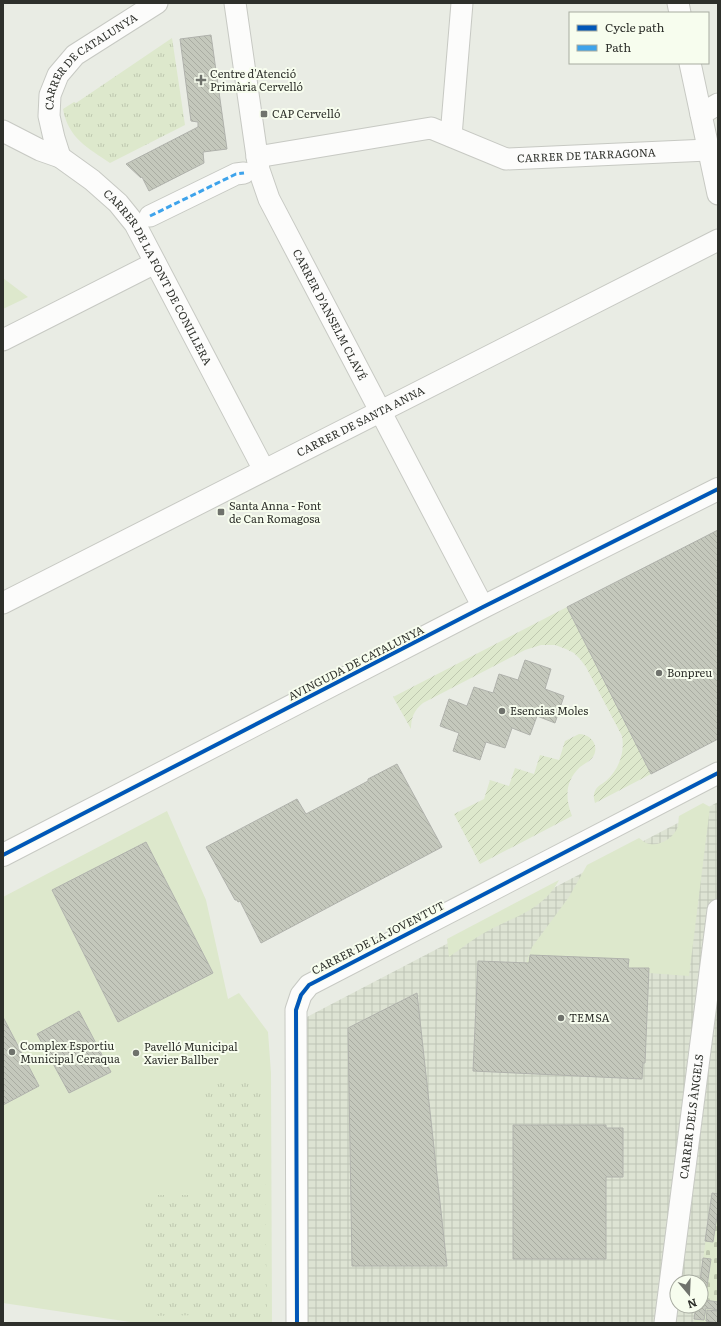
<svg xmlns="http://www.w3.org/2000/svg" width="721" height="1326" viewBox="0 0 721 1326" font-family="Literata,serif">
  <style>
    .industrial { fill: url(#industrial-grid); fill-rule: evenodd }
    .grass { fill: #dde8cc }
    .cemetery { fill: url(#cemetery-stones) }
    .park { fill: url(#park-tufts) }
    .garden { fill: url(#garden-furrows) }
    .building { fill: url(#building-back-hatch); stroke: #b0b2ac }
    .lines { fill: none; stroke-linecap: round; stroke-linejoin: round }
    .street-casing { stroke: #c7c9c3; stroke-width: 23 }
    .secondary-casing { stroke: #c7c9c3; stroke-width: 24 }
    .street { stroke: #fcfcfb; stroke-width: 21 }
    .secondary { stroke: #fcfcfb; stroke-width: 22 }
    .quiet { stroke: #3ea3eb; stroke-width: 3; stroke-dasharray: 6 3; stroke-linecap: butt }
    .cycleway-casing { stroke: #f7fdee; stroke-width: 6 }
    .cycleway { stroke: #0057b8; stroke-width: 4 }
    .poi-dot { fill: #6f726c; stroke: #f7fdee; stroke-width: 1.5 }
    .labels { text-anchor: middle; stroke-width: 4; stroke-linejoin: round; paint-order: stroke }
    .street-label { font-size: 11px; fill: #2e302b; stroke: #f7fdee }
    .poi-label { font-size: 11px; fill: #2e302b; stroke: #f7fdee; text-anchor: start }
  </style>
  <defs>
    <pattern id="industrial-grid" width="8" height="8" patternUnits="userSpaceOnUse"><rect width="8" height="8" fill="#dde3d3"/><path d="M0 4h8M4 0v8" fill="none" stroke="#bec3b5"/></pattern>
    <pattern id="cemetery-stones" width="16" height="16" patternUnits="userSpaceOnUse"><rect width="16" height="16" fill="#dde8cc"/><path d="M2 7V4a2 2 0 0 1 4 0v3zM10 15v-3a2 2 0 0 1 4 0v3z" fill="#bec7af"/></pattern>
    <pattern id="park-tufts" width="24" height="20" patternUnits="userSpaceOnUse"><rect width="24" height="20" fill="#dde8cc"/><path d="M3 7l-1-3M5 7V3M7 7l1-3M15 17l-1-3M17 17v-4M19 17l1-3" fill="none" stroke="#bec7af"/></pattern>
    <pattern id="garden-furrows" width="10" height="10" patternUnits="userSpaceOnUse"><rect width="10" height="10" fill="#dde8cc"/><path d="M-1 1l2-2M0 10L10 0M9 11l2-2" fill="none" stroke="#bec7af"/></pattern>
    <pattern id="building-back-hatch" width="6" height="6" patternUnits="userSpaceOnUse"><rect width="6" height="6" fill="#c4c8bc"/><path d="M-1 5l2 2M0 0l6 6M5-1l2 2" fill="none" stroke="#a9aca2"/></pattern>
  </defs>
  <rect width="100%" height="100%" fill="#e9ece4"/>
  <path class="industrial" d="M718 802V1323H306L305 1018ZM677 1282H701V1306H677Z"/>
  <path class="grass" d="M3 278 28 297 3 309Z
    M703 803 710 807 689 976 649 973V968H628V959L530 955 529 963H526L532 947 569 897 587 865 639 838C642 840 646 844 650 844 661 846 675 837 678 826 679 823 678 819 679 816Z
    M167 811 206 900 228 999 239 993 268 1032 271 1073 272 1323H137L3 1303V897Z
    M559 880C545 907 518 916 493 928 477 936 463 947 449 957L447 939Z"/>
  <path class="cemetery" d="M712 1193 718 1194V1323H694L696 1306H701V1282H700Z"/>
  <path class="park" d="M172 38 185 125 110 163C88 148 68 138 63 109L74 102 76 103Z
    M264 1080 267 1323H204V1315L143 1316 142 1195H203L202 1081Z"/>
  <path class="garden" d="M567 607 651 774 595 803C594 799 593 796 595 791 597 786 602 784 606 781 619 769 625 753 622 736L586 667 580 659 574 653 566 649 555 645H541L525 650 423 703C414 710 411 718 411 729L393 697Z
    M579 734C590 734 599 744 594 755 591 761 585 763 580 767 565 781 565 798 572 816L480 864 454 814 484 799 490 780 509 786 515 768 534 774 540 755 559 760 565 741Z"/>
  <path class="building" d="M211 35 227 149 203 152 204 163 149 191 142 177 141 178 126 164 198 127V122L191 121 180 39Z
    M718 530V739L651 774 567 607Z
    M525 660 551 669 545 689 564 696 555 723 537 716 530 735 512 728 505 748 486 742 480 760 453 751 459 733 440 726 449 699 467 706 474 687 493 693 499 674 518 680Z
    M397 764 442 847 261 943 240 901 238 902 237 900H235L206 847 297 799 306 814 368 781V779Z
    M146 842 213 973 118 1022 52 890Z
    M530 955 629 959 628 968H649L645 1063H643L642 1079 473 1071 478 961 529 963Z
    M417 993 447 1266H352L348 1028Z
    M79 1011 111 1072 69 1093 37 1034Z
    M3 1017 39 1086 3 1105Z
    M513 1125H606V1128H623V1177H606V1259H513Z
    M712 1193 718 1194V1210L713 1242 705 1241Z
    M703 1258 711 1259 705 1300 718 1302V1310L706 1308 704 1320 694 1319 696 1306H701V1282H700Z
    M707 1310 718 1311V1323L706 1321Z"/>
  <g class="lines">
    <g class="street-casing">
      <g id="street">
        <path id="s1" d="M235 3 259 170 269 199 483 607"/>
        <path d="M678 3 680 13"/>
        <path d="M690 63 718 194"/>
        <path d="M701 114 718 104"/>
        <path id="s2" d="M3 131 40 150 60 157 92 180 118 203 135 224 264 470"/>
        <path d="M451 136 462 3"/>
        <path id="s3" d="M60 157 54 138 49 116 50 95 58 75 75 55 157 3"/>
        <path id="s4" d="M257 157 431 128 506 159 708 150"/>
        <path d="M150 216 236 174 244 173"/>
        <path d="M3 340 155 263"/>
        <path id="s5" d="M3 603 718 240"/>
        <path d="M297 1323 296 1010 301 995 309 985 718 773"/>
        <path id="s6" d="M665 1323 718 910"/>
      </g>
    </g>
    <g class="secondary-casing">
      <path id="secondary" d="M3 855 483 607 718 489"/>
    </g>
    <use href="#street" class="street"/>
    <use href="#secondary" class="secondary"/>
    <path class="quiet" d="M150 216 236 174 244 173"/>
    <g class="cycleway-casing">
      <path id="cycleway" d="M3 855 483 607 718 489
        M297 1323 296 1010 301 995 309 985 718 773"/>
    </g>
    <use href="#cycleway" class="cycleway"/>
  </g>
  <g class="poi-dot">
    <path d="M199 74h4v4h4v4h-4v4h-4v-4h-4v-4h4z"/>
    <rect x="260" y="110" width="8" height="8" rx="2"/>
    <rect x="217" y="508" width="8" height="8" rx="2"/>
    <circle cx="659" cy="673" r="4"/>
    <circle cx="502" cy="711" r="4"/>
    <circle cx="561" cy="1018" r="4"/>
    <circle cx="12" cy="1052" r="4"/>
    <circle cx="136" cy="1053" r="4"/>
  </g>
  <g class="labels">
    <g class="street-label">
      <text dy="4" stroke="none"><textPath href="#s3" startOffset="116">CARRER DE CATALUNYA</textPath></text>
      <text dy="4" stroke="none"><textPath href="#s4" startOffset="338">CARRER DE TARRAGONA</textPath></text>
      <text dy="4" stroke="none"><textPath href="#s2" startOffset="221">CARRER DE LA FONT DE CONILLERA</textPath></text>
      <text dy="4" stroke="none"><textPath href="#s1" startOffset="330">CARRER D'ANSELM CLAVÉ</textPath></text>
      <text dy="4" stroke="none"><textPath href="#s5" startOffset="401">CARRER DE SANTA ANNA</textPath></text>
      <text transform="translate(356 663) rotate(-27)" y="4">AVINGUDA DE CATALUNYA</text>
      <text transform="translate(378 938) rotate(-27)" y="4">CARRER DE LA JOVENTUT</text>
      <text dy="4" stroke="none"><textPath href="#s6" startOffset="208">CARRER DELS ÀNGELS</textPath></text>
    </g>
    <g class="poi-label">
      <text x="210" y="78">Centre d'Atenció<tspan x="210" dy="13">Primària Cervelló</tspan></text>
      <text x="272" y="118">CAP Cervelló</text>
      <text x="229" y="510">Santa Anna - Font<tspan x="229" dy="13">de Can Romagosa</tspan></text>
      <text x="667" y="677">Bonpreu</text>
      <text x="510" y="715">Esencias Moles</text>
      <text x="569" y="1022">TEMSA</text>
      <text x="20" y="1050">Complex Esportiu<tspan x="20" dy="13">Municipal Ceraqua</tspan></text>
      <text x="144" y="1051">Pavelló Municipal<tspan x="144" dy="13">Xavier Ballber</tspan></text>
    </g>
  </g>
  <rect width="721" height="1326" fill="none" stroke="#2e302b" stroke-width="8"/>
  <rect x="569" y="12" width="140" height="52" fill="#f7fdee" stroke="#a7aba0"/>
  <rect x="577" y="25" width="20" height="6" fill="#0057b8" stroke="#a7aba0"/>
  <text x="605" y="32" font-size="12" fill="#2e302b">Cycle path</text>
  <rect x="577" y="45" width="20" height="6" fill="#3ea3eb" stroke="#a7aba0"/>
  <text x="605" y="52" font-size="12" fill="#2e302b">Path</text>
  <g transform="translate(689 1294) rotate(161)"><circle r="19" fill="#f7fdee" stroke="#a7aba0"/>
  <path d="M0-3L7 15L0 10L-7 15Z" fill="#6f726c"/>
  <text y="-6" font-size="11" font-weight="bold" text-anchor="middle" fill="#2e302b">N</text>
  </g>
</svg>
